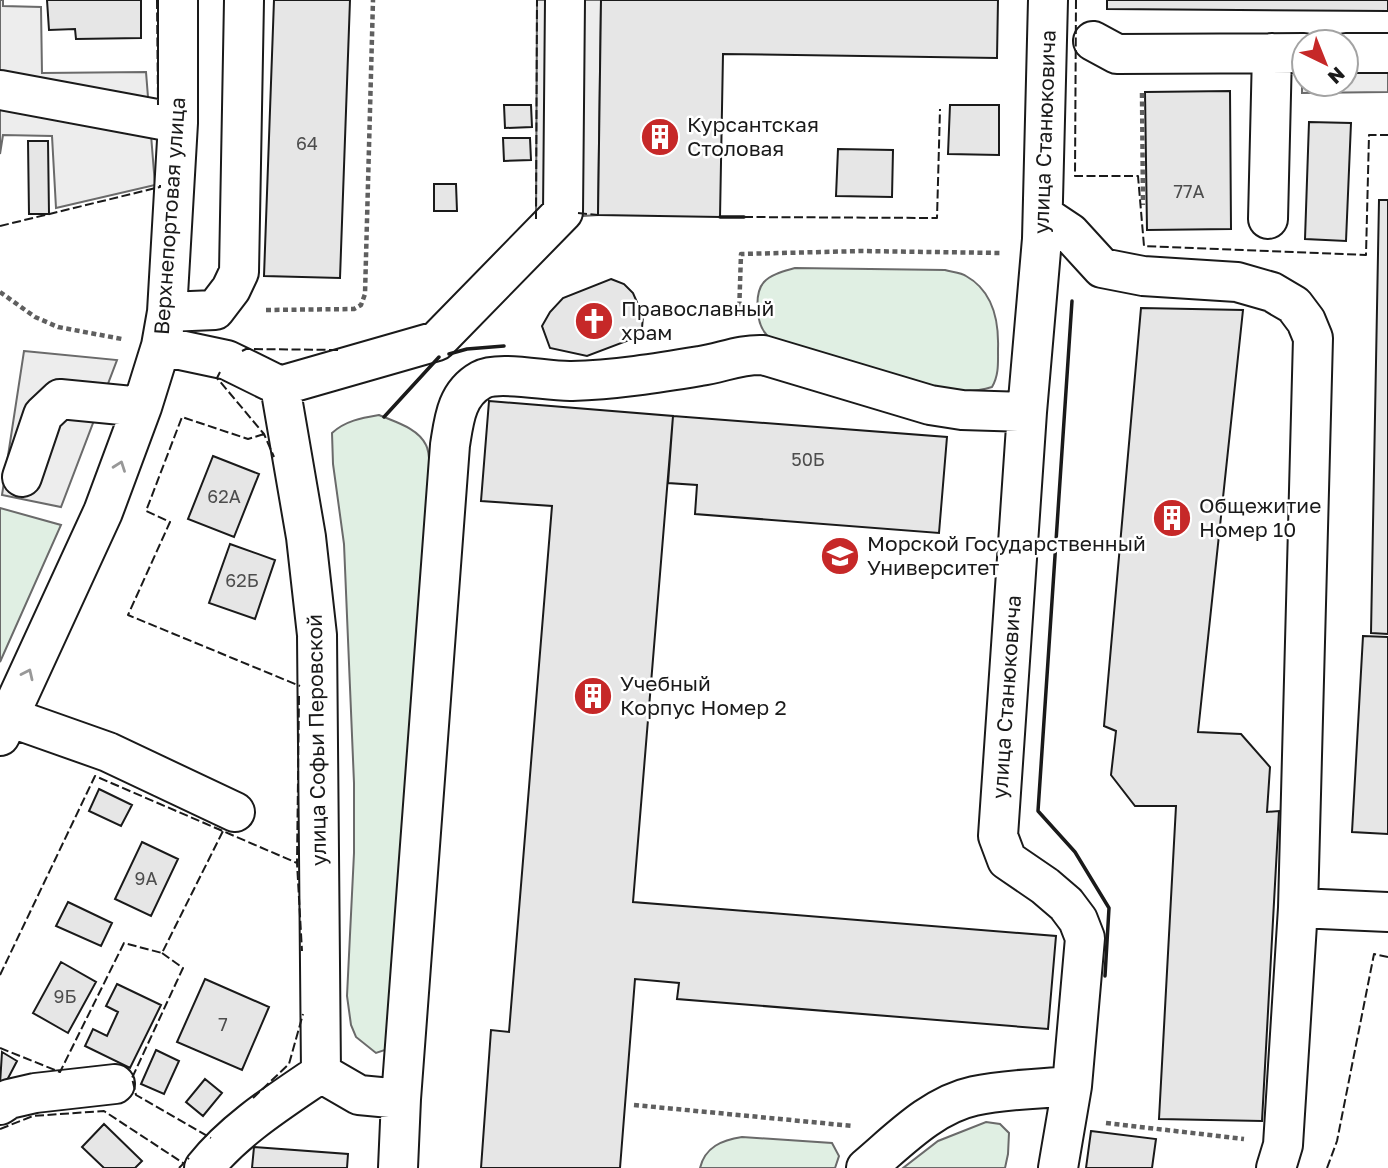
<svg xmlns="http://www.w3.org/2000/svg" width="1388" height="1168" viewBox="0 0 1388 1168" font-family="'Golos Text',sans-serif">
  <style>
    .green { fill: #e0efe3; stroke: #6a6a6a; stroke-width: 2 }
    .parking { fill: #ededed; stroke: #6a6a6a; stroke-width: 2 }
    .building { fill: #e6e6e6; stroke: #1a1a1a; stroke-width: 2 }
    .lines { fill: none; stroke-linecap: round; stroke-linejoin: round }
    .minor-casing { stroke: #1a1a1a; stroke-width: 42 }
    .path { stroke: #5f5f5f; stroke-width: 4.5; stroke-dasharray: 5 3.5; stroke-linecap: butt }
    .minor { stroke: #fff; stroke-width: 38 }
    .fence { stroke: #1a1a1a; stroke-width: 2; stroke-dasharray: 9 3.5; stroke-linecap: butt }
    .wall { stroke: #1a1a1a; stroke-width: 3.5 }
    .oneway { stroke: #989898 }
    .labels { text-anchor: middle; stroke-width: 5; stroke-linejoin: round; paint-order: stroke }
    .number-label { font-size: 18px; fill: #4d4d4d }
    .poi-label { font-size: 21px; fill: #1a1a1a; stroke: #fff; text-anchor: start }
    .street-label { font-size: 21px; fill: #1a1a1a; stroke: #fff }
  </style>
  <rect width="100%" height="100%" fill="#fff"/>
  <path class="green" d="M795 268 945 270C951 272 961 272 966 276 993 291 999 321 998 349 998 363 999 375 992 387 954 399 911 381 874 371 842 362 811 353 779 344 775 341 769 338 766 334 756 323 754 293 764 282 771 274 785 271 795 268Z
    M379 415C395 422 418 428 426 445 430 452 429 465 430 473L389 1045 385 1050 376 1053 356 1037 351 1025 347 996 354 853V783L344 544 333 464 332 433C345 421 361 418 379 415Z
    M0 508 61 525 0 662Z
    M986 1122 1000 1124 1009 1133 1008 1154 1005 1168H903L938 1141Z
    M742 1137 832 1143 839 1156 835 1168H700C705 1147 722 1140 742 1137Z"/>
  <path class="parking" d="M0 0H3V6L41 7 42 73 146 72 155 185 56 208 52 136 3 135 0 154Z
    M537 0H601L598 215 536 219Z
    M1346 62H1388V92L1302 93V63H1304V84H1346Z
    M24 351 117 360 61 507 2 495Z"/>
  <path class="building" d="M47 0H141V38L76 39 75 29 49 30Z
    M274 0H350L340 278 264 276Z
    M601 0H998L997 58 723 54 720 217 598 215Z
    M1107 0H1388V11L1107 9Z
    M1230 91 1231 229 1147 230 1145 92Z
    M504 105H531L532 127 505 128Z
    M950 105H999V155L948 154Z
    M1309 122 1351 123 1346 241 1305 239Z
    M503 138H530L531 160 504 161Z
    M28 141H48L49 214H29Z
    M838 149 893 150 892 197 836 196Z
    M434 184H456L457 211H434Z
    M1379 200H1388V634L1371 633Z
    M611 279 624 284 633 293 643 316 642 328 632 339 587 356 550 348 542 326 550 312 563 298Z
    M1141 308 1243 310 1198 732 1241 734 1270 767 1267 812 1279 811 1262 1121 1159 1119 1176 806H1135L1111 775 1116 731 1104 726Z
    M489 401 673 416 633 902 1056 936 1048 1029 677 999 679 983 635 979 620 1168H481L491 1030 509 1032 552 506 481 501Z
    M673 416 947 437 939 533 695 514 697 485 668 483Z
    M213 456 259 474 234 537 188 519Z
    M230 544 275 560 255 619 209 603Z
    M1363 636 1388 637V834L1352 832Z
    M99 789 132 805 121 826 89 811Z
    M142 842 178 859 151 916 115 899Z
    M68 902 112 923 101 946 56 926Z
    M61 962 96 982 68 1033 33 1013Z
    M205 979 269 1007 242 1070 177 1042Z
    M117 984 161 1005 130 1068 85 1046 93 1029 107 1036 118 1012 106 1006Z
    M156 1050 179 1061 164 1094 141 1084Z
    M2 1052 17 1061 4 1086 0 1084Z
    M205 1079 222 1093 203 1116 186 1102Z
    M104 1124 142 1161 135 1168H104L82 1147Z
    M1091 1131 1156 1139 1152 1168H1086Z
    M254 1147 348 1154 347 1168H252Z"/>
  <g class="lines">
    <g class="minor-casing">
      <path id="minor" d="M1093 41 1117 54 1304 53
        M1346 53H1388
        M0 90 178 123
        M1043 215 1070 233 1102 268 1143 276 1237 282 1272 292 1294 305 1306 321 1313 338 1298 908 1283 1145 1276 1168
        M1268 219 1272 53
        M167 312 215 310 231 289 239 272 244 0
        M161 346 227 360 280 386 306 537 317 635 321 1073C280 1101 235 1129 204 1168
        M280 386 437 341 563 212 565 0
        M22 477 43 415 60 399 142 407
        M9 717 108 752 235 812
        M0 736 103 512 142 407 161 346 167 312 178 123V0
        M1298 908 1388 912
        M321 1073 359 1095 401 1099
        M0 1105 9 1099 35 1093 115 1084
        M398 1168 401 1099 450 445C454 420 456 394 481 380 500 370 548 382 572 381 614 380 658 373 700 366 721 363 741 354 763 355L930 405 962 410 1027 412
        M866 1168C898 1141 932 1105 974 1096 1006 1089 1040 1089 1072 1086L1085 938 1078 920 1066 904 1045 886 1007 860 998 836 1027 412 1042 239 1048 0
        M1058 1168 1072 1086"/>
    </g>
    <path class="path" d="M1142 93 1143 205
      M0 292 35 317 58 327 122 339
      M266 310 354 309 361 305 365 294 373 0
      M739 315 741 254 862 251 1001 253
      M634 1105 853 1126
      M1106 1123 1244 1139"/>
    <use href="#minor" class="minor"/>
    <path class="fence" d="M157 0 158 105
      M1076 0 1075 176H1138L1144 246 1366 255 1369 135H1388
      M578 213 598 215
      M744 217 937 218 940 109
      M536 219 537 0
      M0 226 160 187V185
      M242 351 246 349 339 350
      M220 372 217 378 264 434 274 457
      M264 434 248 439 182 417 146 511 170 522 128 615 300 686
      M299 696 297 863 302 951
      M162 953 183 968 132 1078 136 1095 211 1138
      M0 975 95 776 297 863
      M0 1048 60 1072 124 943 162 953 223 831
      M253 1098 289 1064 303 1014
      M0 1129 33 1116 104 1111 183 1163
      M179 1168 189 1158
      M1327 1168 1337 1141 1374 954 1388 957"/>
    <path class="wall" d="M720 217H744
      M1072 301 1038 811 1075 852 1109 908 1105 976
      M449 354 467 349 504 346
      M384 417 439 357"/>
  </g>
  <defs><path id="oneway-chevron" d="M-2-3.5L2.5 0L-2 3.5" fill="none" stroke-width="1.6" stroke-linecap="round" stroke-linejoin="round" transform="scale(1.75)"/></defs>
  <g class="oneway">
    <use href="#oneway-chevron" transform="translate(120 466) rotate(-70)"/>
    <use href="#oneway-chevron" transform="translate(28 674) rotate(-65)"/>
  </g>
  <defs>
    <g id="building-disc" transform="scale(2.0125)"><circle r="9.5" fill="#c62828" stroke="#fff"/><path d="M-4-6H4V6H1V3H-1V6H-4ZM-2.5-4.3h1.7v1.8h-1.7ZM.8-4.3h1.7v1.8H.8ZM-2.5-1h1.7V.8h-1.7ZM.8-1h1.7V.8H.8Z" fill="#fff"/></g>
    <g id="church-disc" transform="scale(2.0125)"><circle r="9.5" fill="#c62828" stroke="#fff"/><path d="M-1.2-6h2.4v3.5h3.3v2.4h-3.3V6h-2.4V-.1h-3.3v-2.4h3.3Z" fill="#fff"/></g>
    <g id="university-disc" transform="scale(2.0125)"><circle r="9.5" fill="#c62828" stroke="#fff"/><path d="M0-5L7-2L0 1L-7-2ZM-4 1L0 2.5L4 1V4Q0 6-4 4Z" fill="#fff"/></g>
  </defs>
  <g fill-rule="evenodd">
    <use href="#building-disc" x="660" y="137"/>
    <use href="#church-disc" x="594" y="321"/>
    <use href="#building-disc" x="1172" y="518"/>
    <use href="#university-disc" x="840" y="556"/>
    <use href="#building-disc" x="593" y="696"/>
  </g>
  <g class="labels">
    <g class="number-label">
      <text x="307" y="150">64</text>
      <text x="1189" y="198">77А</text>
      <text x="808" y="466">50Б</text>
      <text x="224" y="503">62А</text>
      <text x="242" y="587">62Б</text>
      <text x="146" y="885">9А</text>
      <text x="65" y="1003">9Б</text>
      <text x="223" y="1031">7</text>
    </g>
    <g class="poi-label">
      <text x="687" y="132">Курсантская<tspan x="687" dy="24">Столовая</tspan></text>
      <text x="621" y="316">Православный<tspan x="621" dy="24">храм</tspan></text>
      <text x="1199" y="513">Общежитие<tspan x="1199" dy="24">Номер 10</tspan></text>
      <text x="867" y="551">Морской Государственный<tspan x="867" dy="24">Университет</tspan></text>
      <text x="620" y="691">Учебный<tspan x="620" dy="24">Корпус Номер 2</tspan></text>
    </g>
    <g class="street-label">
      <text transform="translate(1045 132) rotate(-88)" y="7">улица Станюковича</text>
      <text transform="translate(170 216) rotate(-86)" y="7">Верхнепортовая улица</text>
      <text transform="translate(1007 697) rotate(-86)" y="7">улица Станюковича</text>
      <text transform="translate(317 740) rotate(-91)" y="7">улица Софьи Перовской</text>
    </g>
  </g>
  <g transform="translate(1325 63) rotate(137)"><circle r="33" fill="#ffffff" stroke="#a3a3a3" stroke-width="2"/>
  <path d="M0-5L12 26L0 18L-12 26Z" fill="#c62828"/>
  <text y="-10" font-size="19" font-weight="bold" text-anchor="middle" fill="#1a1a1a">N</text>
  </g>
</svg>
